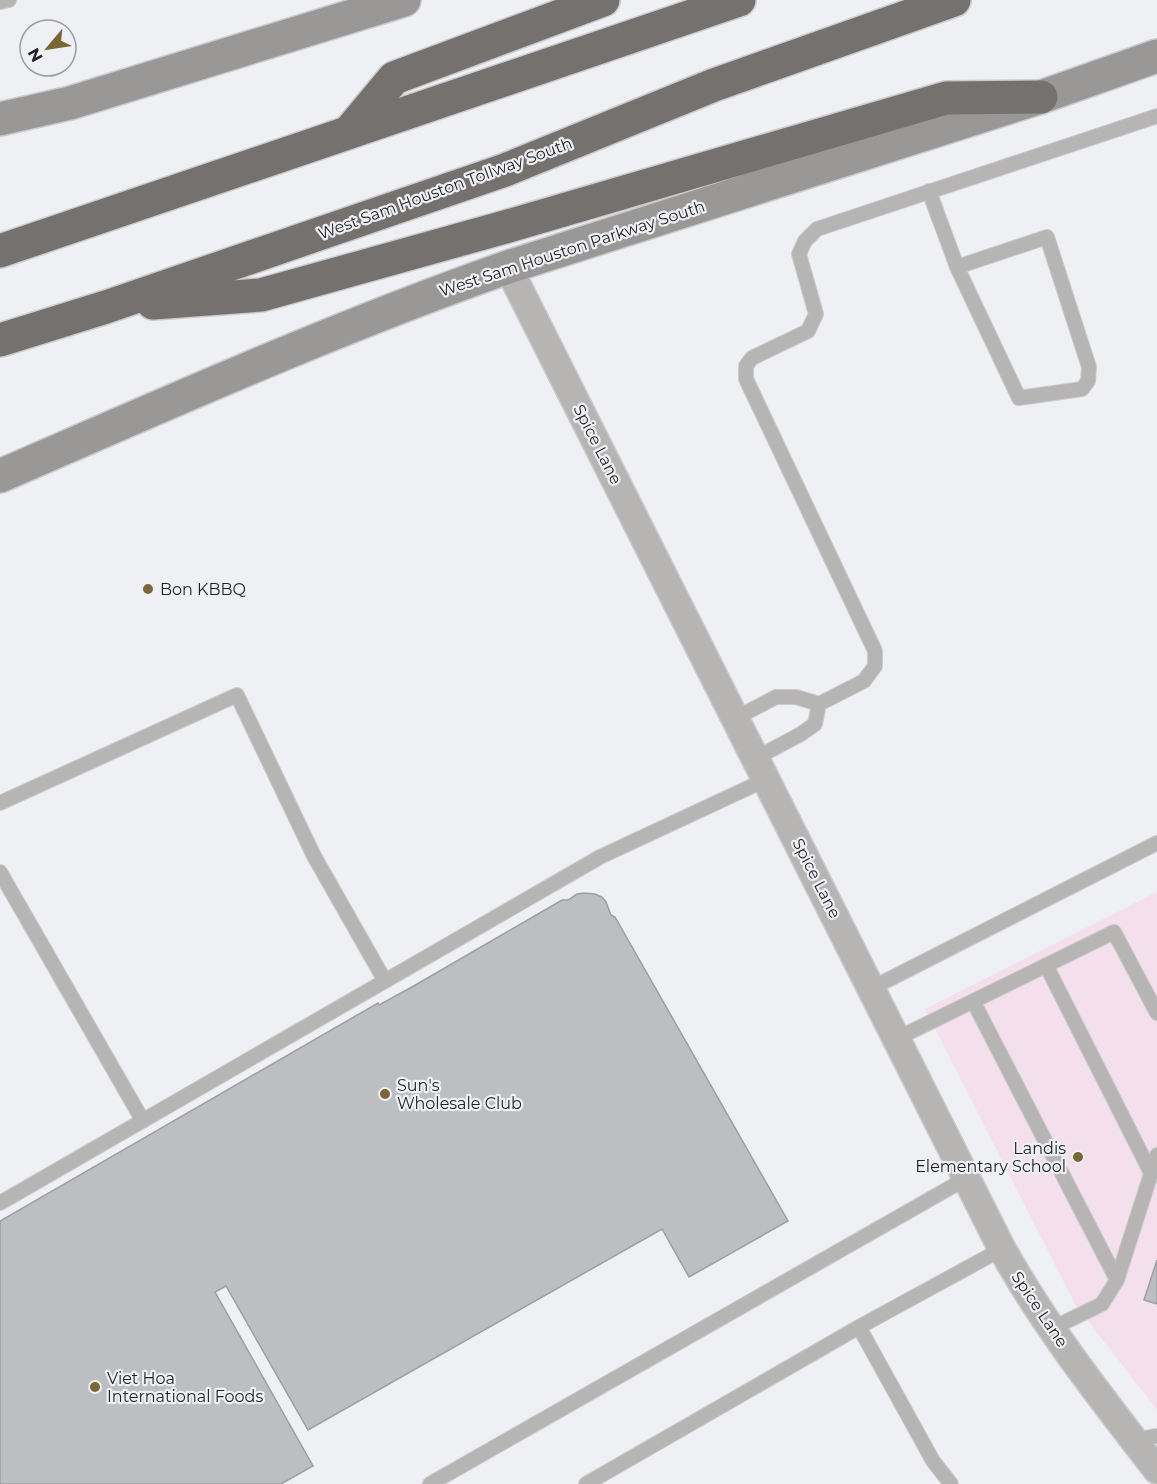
<svg xmlns="http://www.w3.org/2000/svg" width="1157" height="1484" viewBox="0 0 1157 1484" font-family="Montserrat,sans-serif">
  <style>
    .education { fill: #f4dfed }
    .building { fill: #bcbec2; stroke: #9c9ea2; stroke-width: 1.5 }
    .lines { fill: none; stroke-linecap: round; stroke-linejoin: round }
    .service-casing { stroke: #c9cbce; stroke-width: 16 }
    .minor-casing { stroke: #c9cbce; stroke-width: 30 }
    .secondary-casing { stroke: #c9cbce; stroke-width: 36 }
    .motorway-casing { stroke: #c9cbce; stroke-width: 36 }
    .service { stroke: #b6b5b3; stroke-width: 14 }
    .minor { stroke: #b6b5b3; stroke-width: 27 }
    .secondary { stroke: #9a9896; stroke-width: 33 }
    .motorway { stroke: #75716e; stroke-width: 33 }
    .poi-dot { fill: #7b6736; stroke: #eef0f4; stroke-width: 2 }
    .labels { text-anchor: middle; stroke-width: 4.5; stroke-linejoin: round; paint-order: stroke }
    .street-label { font-size: 16px; fill: #1f2022; stroke: #eef0f4 }
    .poi-label { font-size: 16px; fill: #1f2022; stroke: #eef0f4; text-anchor: start }
  </style>
  <rect width="100%" height="100%" fill="#eef0f4"/>
  <path class="education" d="M1157 892V1410L1075 1304 925 1009Z"/>
  <path class="building" d="M584 893 595 894 602 897 606 902 611 915 615 917 788 1221 689 1277 662 1229 308 1430 226 1286 215 1292 313 1466 281 1484H0V1221L378 1003 379 1005 412 987 562 900H568L577 894Z
    M1157 1260V1304L1144 1300Z"/>
  <g class="lines">
    <g class="service-casing">
      <path id="service" d="M0 2 9 0
        M929 191 957 267
        M1047 237 1089 367 1088 381 1082 389 1019 398 957 267Z
        M736 718 776 697H796L819 704 864 681 875 666V651L746 379V366L752 358 808 331 816 314 799 254 805 241 817 229 1157 116
        M756 758 801 734 815 724 819 704
        M0 803 237 695 314 856 385 981
        M0 872 143 1121
        M1046 965 1151 1173
        M872 988 1157 843
        M973 1001 1117 1280 1102 1304 1051 1329
        M896 1039 1114 932 1157 1013
        M0 1203 600 857 767 779
        M1117 1280 1157 1155
        M859 1327 933 1461 951 1484
        M1134 1440 1157 1436
        M430 1484 967 1178
        M586 1484 859 1327 1002 1249"/>
    </g>
    <g class="minor-casing">
      <path id="minor" d="M508 267 1002 1249C1046 1328 1102 1399 1157 1470"/>
    </g>
    <g class="secondary-casing">
      <path id="secondary" d="M0 119 70 103 404 0
        M0 476C168 403 335 328 508 267L1041 97 1157 56"/>
    </g>
    <g class="motorway-casing">
      <path id="motorway" d="M349 132 394 78 603 0
        M0 251 739 0
        M153 303 261 295 505 227 946 98 1041 97
        M0 340 106 307 505 170 714 85 954 0"/>
    </g>
    <use href="#service" class="service"/>
    <use href="#minor" class="minor"/>
    <use href="#secondary" class="secondary"/>
    <use href="#motorway" class="motorway"/>
  </g>
  <g class="poi-dot">
    <circle cx="148" cy="589" r="6"/>
    <circle cx="385" cy="1094" r="6"/>
    <circle cx="1078" cy="1157" r="6"/>
    <circle cx="95" cy="1387" r="6"/>
  </g>
  <g class="labels">
    <g class="street-label">
      <text transform="translate(445 188) rotate(-20)" y="6">West Sam Houston Tollway South</text>
      <text transform="translate(572 248) rotate(-18)" y="6">West Sam Houston Parkway South</text>
      <text transform="translate(598 444) rotate(63)" y="6">Spice Lane</text>
      <text transform="translate(817 878) rotate(63)" y="6">Spice Lane</text>
      <text transform="translate(1040 1309) rotate(56)" y="6">Spice Lane</text>
    </g>
    <g class="poi-label">
      <text x="160" y="595">Bon KBBQ</text>
      <text x="397" y="1091">Sun's<tspan x="397" dy="18">Wholesale Club</tspan></text>
      <text x="1066" y="1154" text-anchor="end">Landis<tspan x="1066" dy="18">Elementary School</tspan></text>
      <text x="107" y="1384">Viet Hoa<tspan x="107" dy="18">International Foods</tspan></text>
    </g>
  </g>
  <g transform="translate(48 48) rotate(241)"><circle r="28" fill="#eef0f4" stroke="#9b9da0" stroke-width="1.5"/>
  <path d="M0-4.5L10 22L0 15L-10 22Z" fill="#7b6736"/>
  <text y="-9" font-size="16" font-weight="bold" text-anchor="middle" fill="#1f2022">N</text>
  </g>
</svg>
